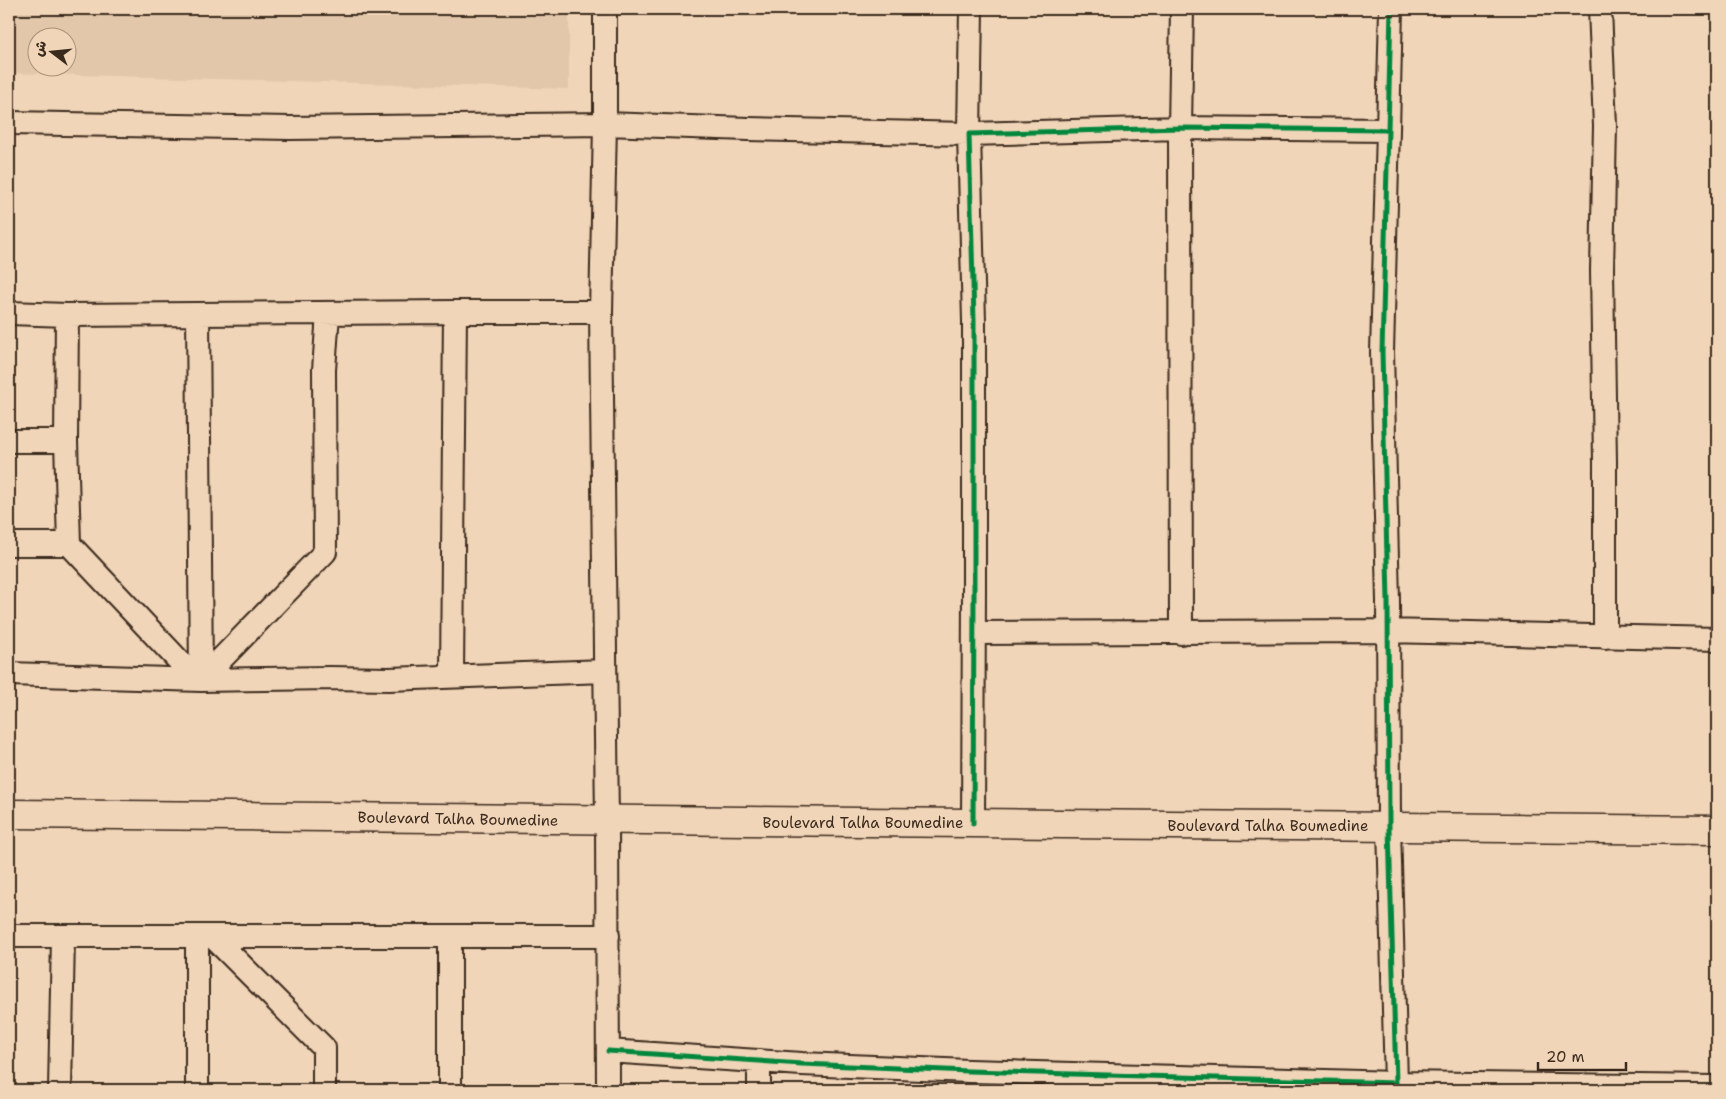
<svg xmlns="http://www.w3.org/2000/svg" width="1726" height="1099" viewBox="0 0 1726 1099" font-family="'Shantell Sans','Playpen Sans Arabic',sans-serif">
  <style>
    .built { fill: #e2c7ab; fill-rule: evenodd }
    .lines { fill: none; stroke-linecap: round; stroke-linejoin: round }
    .minor-casing { stroke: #3b2a1e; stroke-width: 26 }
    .secondary-casing { stroke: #3b2a1e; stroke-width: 31 }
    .minor { stroke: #f1d5b8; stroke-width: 22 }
    .secondary { stroke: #f1d5b8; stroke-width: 28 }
    .cycleway-casing { stroke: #f1d5b8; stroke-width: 8 }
    .cycleway { stroke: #00873e; stroke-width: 5 }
    .labels { text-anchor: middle; stroke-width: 4.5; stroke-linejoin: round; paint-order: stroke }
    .street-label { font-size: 15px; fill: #3b2a1e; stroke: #f1d5b8 }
  </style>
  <rect width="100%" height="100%" fill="#f1d5b8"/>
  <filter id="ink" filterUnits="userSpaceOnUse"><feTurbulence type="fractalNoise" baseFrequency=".02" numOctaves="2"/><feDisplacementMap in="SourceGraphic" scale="10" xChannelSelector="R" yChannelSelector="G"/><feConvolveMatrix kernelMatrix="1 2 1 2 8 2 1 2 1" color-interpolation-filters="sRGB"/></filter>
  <g filter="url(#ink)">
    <path class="built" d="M9 9H569V89L9 73ZM38 38H68V68H38Z"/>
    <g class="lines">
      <g class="minor-casing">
        <path id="minor" d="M605 9V124L601 312 607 821 608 1090
          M1600 9 1605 126 1602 270 1605 462V637
          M9 123 290 128 605 124 748 129 969 134 971 9
          M455 312H601
          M9 313 67 315 455 312 452 676
          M328 313 324 370 325 552 201 680 330 678 389 679 605 671
          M9 441H66L69 544
          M66 441 67 315
          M9 544H69L182 664 201 680 198 314
          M974 633 1388 631 1717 639
          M1181 633 1180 128 1182 9
          M9 674 201 680
          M973 824 974 592V321L969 134 1180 128 1388 130 1391 9
          M9 936H608
          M197 937V1090
          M213 937 324 1048V1090
          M608 1051 802 1064 969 1071 1396 1083 1389 827 1388 601 1382 352 1388 130
          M60 1090 63 937
          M450 1090V937
          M759 1090V1061
          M1395 1090 1396 1083 1717 1087"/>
      </g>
      <g class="secondary-casing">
        <path id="secondary" d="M9 814 1717 830"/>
      </g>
      <use href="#minor" class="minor"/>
      <use href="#secondary" class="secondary"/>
      <g class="cycleway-casing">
        <path id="cycleway" d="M973 824 974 592V321L969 134 1180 128 1388 130 1391 9
          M608 1051 802 1064 969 1071 1396 1083 1389 827 1388 601 1382 352 1388 130"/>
      </g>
      <use href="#cycleway" class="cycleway"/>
    </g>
  </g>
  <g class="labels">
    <g class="street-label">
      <text transform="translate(458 819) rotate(1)" y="5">Boulevard Talha Boumedine</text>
      <text x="863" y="828">Boulevard Talha Boumedine</text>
      <text x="1268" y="831">Boulevard Talha Boumedine</text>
    </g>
  </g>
  <rect width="1726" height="1099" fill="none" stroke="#f1d5b8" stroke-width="30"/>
  <rect x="15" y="15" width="1696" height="1069" fill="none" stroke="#3b2a1e" stroke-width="2" filter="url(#ink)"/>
  <g transform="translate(52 52) rotate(286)"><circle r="24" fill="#f1d5b8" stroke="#a8917a"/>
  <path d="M0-4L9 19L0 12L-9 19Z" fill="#3b2a1e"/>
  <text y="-8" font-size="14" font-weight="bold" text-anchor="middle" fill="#3b2a1e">ش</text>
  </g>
  <path d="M1538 1062v8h88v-8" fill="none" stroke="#3b2a1e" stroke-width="2.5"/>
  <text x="1546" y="1062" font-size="15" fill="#3b2a1e" stroke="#f1d5b8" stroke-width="4" paint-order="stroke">20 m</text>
</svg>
